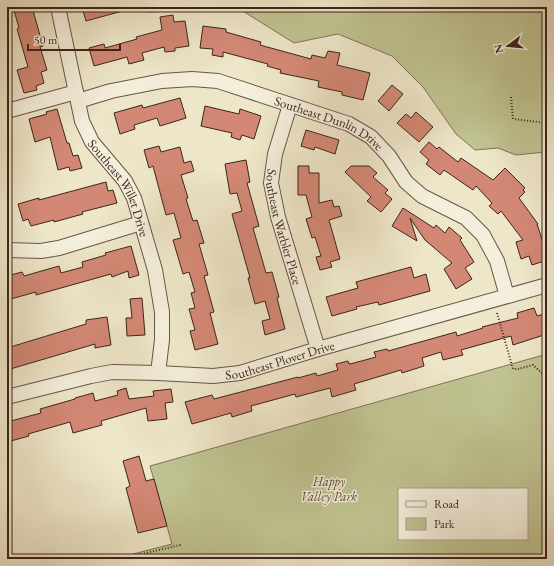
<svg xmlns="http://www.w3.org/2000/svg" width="554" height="566" viewBox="0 0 554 566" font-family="'EB Garamond',serif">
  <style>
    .green { fill: #c0c391; stroke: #7e7456; fill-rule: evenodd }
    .building { fill: #d38875; stroke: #3d241b }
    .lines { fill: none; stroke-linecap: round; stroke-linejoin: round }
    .minor-casing { stroke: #695446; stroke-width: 16 }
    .path { stroke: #3d241b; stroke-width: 2; stroke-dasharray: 1 2; stroke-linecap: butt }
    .minor { stroke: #f4efdc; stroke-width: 14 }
    .labels { text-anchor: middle; stroke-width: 3; stroke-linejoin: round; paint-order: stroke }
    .street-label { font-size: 13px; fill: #3d241b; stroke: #f4efdc }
    .park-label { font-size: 13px; font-style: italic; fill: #5e4c38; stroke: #f4efdc }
  </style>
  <rect width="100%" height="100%" fill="#eee6c9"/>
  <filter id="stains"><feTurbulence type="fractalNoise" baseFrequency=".005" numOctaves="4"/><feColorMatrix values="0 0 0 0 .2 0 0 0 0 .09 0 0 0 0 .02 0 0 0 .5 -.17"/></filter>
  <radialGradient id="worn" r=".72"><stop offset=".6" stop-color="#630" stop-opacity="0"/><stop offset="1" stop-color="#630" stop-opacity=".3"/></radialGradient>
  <path class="green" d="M144 7H547V158L545 152 516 155 498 148 475 150 456 134 423 87 392 56 338 34 294 43 238 8 147 12Z
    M547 354V559H114L172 544 150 466ZM399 489H527V539H399Z"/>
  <path class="building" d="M13 7H32L43 46 40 47 47 70 41 72 44 83 36 86 37 90 24 93 17 70 28 67 17 29 19 28Z
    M82 7H125L126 10 86 21Z
    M173 15 174 22 185 21 189 46 175 48V51L165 52 164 47 142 53 144 60 129 64 127 57 94 66 89 48 104 44 105 48 137 39 136 37 162 30 160 17Z
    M203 26 226 29V32L261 42 260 45 311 59 312 55 325 58 328 51 340 53 337 65 370 73 363 100 342 95V92L318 87 319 81 280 73 281 70 267 66 268 64 223 52V57L212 55 213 49 200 48Z
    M392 85 403 94 389 111 378 101Z
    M180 98 186 118 160 126 157 118 134 125 135 129 120 134 114 113 142 105 143 108Z
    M205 106 239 114 240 109 261 116 254 139 242 135 240 140 231 137 232 133 201 126Z
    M57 109 67 143H69L73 156 78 155 82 168 70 171 69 167 58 170 50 137 35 142 29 119 47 114 46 112Z
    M416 112 433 127 419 142 397 123 406 114 411 118Z
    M306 130 339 140 335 154 315 147 314 150 301 146Z
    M429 142 437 149 439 147 458 162 461 158 493 180 505 168 525 188 523 190 525 192 519 198 538 224H537L547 255V260L532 265 529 256 521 259 516 242 523 240 501 211 498 214 489 206 492 203 476 186 473 190 444 170 440 175 426 164 429 160 420 152Z
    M159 146 161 152 180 147 184 163 191 161 194 171 181 175 188 198 186 199 193 221 197 220 204 243 199 244 208 275 204 276 214 312 210 313 218 344 195 350 190 331 195 330 189 309 195 308 191 293 195 292 189 272 183 274 173 240 181 238 174 213 166 215 153 166 149 168 144 150Z
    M246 160 250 182 247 183 259 226 253 228 266 273 272 272 279 297 277 298 285 329 265 335 262 321 270 319 265 301 255 304 248 278H250L232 214 242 211 237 193 230 194 225 164Z
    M298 166H309V173H319V203L332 200 334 207 339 206 342 216 329 220 340 259 330 262 332 267 320 270 316 257 321 256 315 237 312 238 306 219 312 217 306 195H298Z
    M351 166H369L377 173 373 177 388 190 385 193 392 199 381 212 367 201 371 197 345 172Z
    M106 182 108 191 113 190 117 203 82 212 83 214 54 222V220L31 226 28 219 23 221 18 204 39 198V200Z
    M403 208 434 228 436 225 445 233 449 227 462 238 460 240 474 262 465 268 472 279 456 289 444 269 452 263 425 240 410 218 417 241 392 226Z
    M131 246 139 275 129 278 128 271 112 277 111 274 36 295V292L7 300V276L22 272 24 276 59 266 61 273 83 267 82 262 106 255 105 253Z
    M411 267 414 278 426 274 430 291 379 305 378 302 356 307 357 309 332 316 326 297 358 288 356 282Z
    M142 298 145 335 127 336 126 318H132L130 299Z
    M534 308 537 316 547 313V334L513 345 511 336 461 350 463 355 443 360 441 352 422 358 424 366 402 373 401 370 354 384 356 390 332 397 330 388 296 397 295 394 251 406 252 411 232 417 231 413 192 424 185 402 212 395 214 399 298 377V378L316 373 317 376 338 370 336 364 348 361 349 364 354 363 376 357 374 352 387 349 388 351 456 332 457 336 483 328 482 327 518 318 517 313Z
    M107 317 111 345 95 348V344L7 370V348L86 324V320Z
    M126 388 129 399 154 396 153 391 171 389 173 402 165 403 167 419 148 421 146 408 101 421 102 425 73 433 70 422 28 434 29 436 7 442V422L41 413 40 409 75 399V398L93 393 95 401 118 395 117 391Z
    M139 456 146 481 154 479 167 526 138 533 126 488 130 486 123 461Z"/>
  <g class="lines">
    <g class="minor-casing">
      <g id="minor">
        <path id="s1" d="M58 7 82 121 92 142 125 181 134 198 155 270 162 312V340L158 373"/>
        <path id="s2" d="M78 101 111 91 162 81 192 79 218 81 349 124 371 137 389 156 406 182 422 196 466 218 483 235 497 261 507 296"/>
        <path id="s3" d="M290 105 275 154 271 183 278 217 318 349"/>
        <path d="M7 111 76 92"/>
        <path d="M7 250 41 251 59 248 141 223"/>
        <path id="s4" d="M7 397 91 376 112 372 158 373 213 376 240 373 318 349 547 285"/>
      </g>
    </g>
    <path class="path" d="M511 97 513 119 547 123
      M497 313 513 369H518L533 365 543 374 547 376
      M121 559 180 545V543"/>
    <use href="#minor" class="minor"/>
  </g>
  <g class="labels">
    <g class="street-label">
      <text dy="5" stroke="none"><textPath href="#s2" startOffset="262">Southeast Dunlin Drive</textPath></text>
      <text dy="5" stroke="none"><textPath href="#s1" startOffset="194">Southeast Willet Drive</textPath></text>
      <text dy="5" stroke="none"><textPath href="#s3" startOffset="126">Southeast Warbler Place</textPath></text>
      <text dy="5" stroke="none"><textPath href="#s4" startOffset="278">Southeast Plover Drive</textPath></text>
    </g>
    <g class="park-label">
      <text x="329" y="486">Happy<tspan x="329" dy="15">Valley Park</tspan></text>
    </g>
  </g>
  <rect width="554" height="566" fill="none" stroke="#eee6c9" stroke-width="24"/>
  <rect x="8" y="8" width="538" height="550" fill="none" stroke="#3d241b" stroke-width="2"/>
  <rect x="12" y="12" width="530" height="542" fill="none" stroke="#3d241b"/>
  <rect x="398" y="488" width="130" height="52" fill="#f4efdc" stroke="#ab9e8f"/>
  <rect x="406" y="501" width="20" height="6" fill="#f4efdc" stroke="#ab9e8f"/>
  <text x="434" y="508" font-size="12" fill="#3d241b">Road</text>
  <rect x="406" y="518" width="20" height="12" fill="#c0c391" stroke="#ab9e8f"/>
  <text x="434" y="528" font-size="12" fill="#3d241b">Park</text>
  <g transform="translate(508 46) rotate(254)" stroke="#f4efdc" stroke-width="3" paint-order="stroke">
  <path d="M0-3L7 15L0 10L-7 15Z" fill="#3d241b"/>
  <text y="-6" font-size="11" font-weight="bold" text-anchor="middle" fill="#3d241b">N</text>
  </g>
  <path d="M28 44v6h92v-6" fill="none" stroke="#3d241b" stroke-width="2"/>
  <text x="34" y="44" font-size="12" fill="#3d241b" stroke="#f4efdc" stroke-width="3" paint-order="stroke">50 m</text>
  <rect width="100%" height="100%" filter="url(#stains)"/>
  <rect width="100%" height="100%" fill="url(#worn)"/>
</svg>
